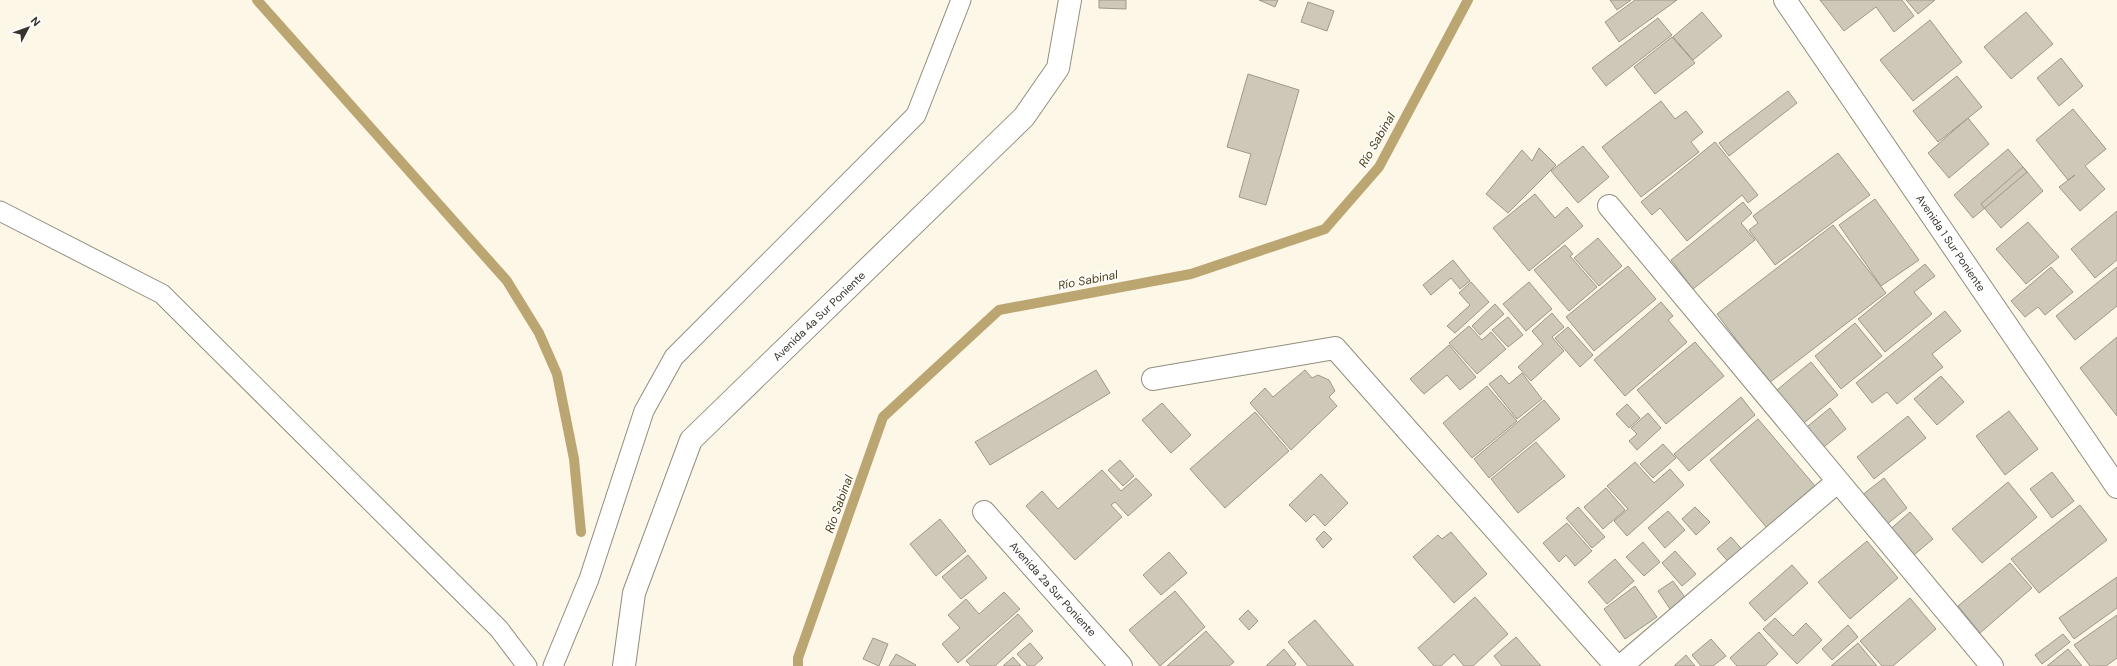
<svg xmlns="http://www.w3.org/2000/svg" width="2117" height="666" viewBox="0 0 2117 666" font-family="'DM Sans',sans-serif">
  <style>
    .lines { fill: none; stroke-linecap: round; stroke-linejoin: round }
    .stream { stroke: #bba671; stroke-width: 10 }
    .building { fill: #cec8b8; stroke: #9e9889 }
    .service-casing { stroke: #938d7e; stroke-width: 21 }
    .minor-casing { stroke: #938d7e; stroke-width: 24 }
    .tertiary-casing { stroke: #938d7e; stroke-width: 24 }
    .service { stroke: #fff; stroke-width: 19 }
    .minor { stroke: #fff; stroke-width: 22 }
    .tertiary { stroke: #fff; stroke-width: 22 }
    .labels { text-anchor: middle; stroke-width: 3; stroke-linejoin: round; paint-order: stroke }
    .street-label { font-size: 11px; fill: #36342d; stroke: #fff }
    .water-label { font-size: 12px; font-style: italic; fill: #504116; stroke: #fff }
  </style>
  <rect width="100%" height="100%" fill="#fdf7e7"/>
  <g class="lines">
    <path class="stream" d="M257 0 507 281 539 333 557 374 574 459 581 532
      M798 666V658L883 417 999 310 1191 274 1325 229 1379 167 1468 0"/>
  </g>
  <path class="building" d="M1099 0H1126V9L1099 8Z
    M1259 0H1278L1275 7Z
    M1610 0H1631L1617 10Z
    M1635 0H1677L1619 42 1605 22Z
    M1820 0H1902L1914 16 1894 32 1876 7 1844 31Z
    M1906 0H1935L1918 14Z
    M1308 2 1334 11 1327 31 1301 22Z
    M1702 12 1722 36 1693 60 1673 37Z
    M2026 12 2053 44 2011 79 1984 47Z
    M1658 18 1672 35 1606 86 1592 68Z
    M1930 20 1962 62 1913 101 1880 60Z
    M1672 37 1695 63 1655 94 1634 67Z
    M2061 58 2083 86 2059 106 2037 78Z
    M1248 74 1299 90 1266 205 1239 197 1251 154 1227 147Z
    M1957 76 1982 107 1938 142 1913 111Z
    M1788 91 1797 103 1729 156 1719 143Z
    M1661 101 1675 119 1686 111 1703 132 1691 142 1699 152 1641 197 1602 147Z
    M2073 109 2106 149 2085 166 2105 189 2080 211 2059 187 2075 175 2068 180 2036 140Z
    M1968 118 1989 144 1949 178 1928 153Z
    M1715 142 1758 195 1748 203 1742 195 1687 241 1660 208 1652 215 1641 202Z
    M1583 146 1609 177 1578 203 1551 171Z
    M1539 148 1556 165 1508 213 1486 194 1522 150 1532 161Z
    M2008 149 2027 172 1973 218 1954 195Z
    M1838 153 1870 195 1775 265 1749 230 1758 223 1753 216Z
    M2023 167 2043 191 2001 228 1981 204Z
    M1535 194 1555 218 1567 207 1583 226 1529 271 1493 228Z
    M1875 199 1919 260 1881 286 1839 225Z
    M1743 202 1752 213 1741 223 1755 240 1693 289 1671 260Z
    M2117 211V260L2095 278 2071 249Z
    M2028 222 2059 257 2026 284 1996 249Z
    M1833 225 1886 293 1769 383 1717 314Z
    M1598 238 1622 266 1599 286 1574 258Z
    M1565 245 1573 254 1570 256 1597 287 1569 311 1534 270Z
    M1453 260 1470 281 1460 289 1451 278 1431 295 1423 285Z
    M1925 264 1935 276 1914 292 1932 314 1885 352 1858 319Z
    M1628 266 1656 299 1594 351 1566 317Z
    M2051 267 2073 292 2045 315 2038 307 2025 317 2011 301Z
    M2117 267V306L2075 340 2056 316Z
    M1471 282 1489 302 1455 333 1447 326 1470 305 1459 293Z
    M1529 282 1552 309 1526 331 1503 304Z
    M1661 302 1673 316 1668 320 1687 342 1625 396 1594 360Z
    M1495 304 1504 314 1480 335 1472 326Z
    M1945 311 1961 331 1932 354 1943 367 1897 404 1887 392 1872 403 1856 383Z
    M1552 313 1564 327 1552 337 1564 351 1531 381 1518 367 1543 344 1532 331Z
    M1508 317 1523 335 1508 347 1492 330Z
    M1855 323 1882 356 1841 389 1815 356Z
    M1469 326 1482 340 1491 332 1506 349 1477 374 1449 343Z
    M1568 327 1593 355 1580 367 1555 338Z
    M2117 337V416L2080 368Z
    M1695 342 1724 376 1666 424 1637 390Z
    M1449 345 1476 377 1460 390 1447 375 1424 394 1410 379Z
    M1811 362 1838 395 1799 427 1772 394Z
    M1096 370 1110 393 990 465 975 442Z
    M1305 370 1312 378 1318 375 1329 380 1335 391 1329 397 1337 406 1291 450 1250 403 1265 388 1273 397Z
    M1522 373 1542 399 1517 419 1489 384 1501 375 1509 384Z
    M1941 376 1964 402 1937 425 1914 399Z
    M1487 386 1517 421 1472 458 1443 423Z
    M1741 397 1755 415 1689 471 1674 454Z
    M1544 400 1560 419 1489 478 1474 459Z
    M1162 403 1191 435 1171 453 1142 420Z
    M1627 404 1640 418 1629 428 1616 414Z
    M1830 408 1846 429 1820 450 1803 430Z
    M2009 411 2038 449 2005 475 1976 436Z
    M1255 412 1289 451 1225 508 1190 469Z
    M1648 413 1661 428 1637 450 1629 441 1637 434 1631 428Z
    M1908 416 1926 438 1874 479 1857 457Z
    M1758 419 1821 493 1772 534 1710 460Z
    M1536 442 1565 476 1518 513 1491 479Z
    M1663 444 1676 458 1653 478 1640 464Z
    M1120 460 1134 476 1123 486 1108 470Z
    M1635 462 1654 483 1670 469 1684 485 1627 536 1614 521 1628 509 1607 486Z
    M1102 470 1121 491 1136 478 1152 495 1128 516 1115 502 1111 505 1122 517 1075 560 1026 506 1042 491 1058 509Z
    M2052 472 2074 501 2052 518 2030 489Z
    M1321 474 1348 503 1325 526 1314 514 1306 522 1289 505Z
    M1884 478 1907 508 1881 529 1857 499Z
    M2008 482 2037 517 1982 563 1952 529Z
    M1606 488 1625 510 1603 529 1584 507Z
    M2080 505 2107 540 2039 593 2011 559Z
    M1578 507 1605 537 1592 548 1566 518Z
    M1695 507 1710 522 1696 535 1682 519Z
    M1668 511 1685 530 1665 548 1648 528Z
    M1910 512 1933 539 1908 560 1886 533Z
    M940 519 966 551 936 576 910 544Z
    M1567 523 1592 551 1575 566 1566 555 1559 562 1543 543Z
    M1324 531 1332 539 1323 548 1316 539Z
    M1451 532 1487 574 1454 603 1413 557 1438 535 1442 539Z
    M1731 537 1745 553 1731 565 1717 549Z
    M1867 541 1898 578 1850 619 1818 582Z
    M1643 542 1660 562 1644 576 1626 557Z
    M1675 551 1696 574 1682 586 1662 563Z
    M1169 552 1187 573 1161 595 1143 575Z
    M968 555 987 578 961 599 942 577Z
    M1615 559 1634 581 1607 604 1588 582Z
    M2010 563 2032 588 1980 633 1958 606Z
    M1792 565 1808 583 1765 621 1749 603Z
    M2117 577V608L2074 639 2059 618Z
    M1673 581 1687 600 1672 612 1658 591Z
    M1635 586 1657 617 1625 639 1604 609Z
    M1175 591 1205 627 1160 666 1129 630Z
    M1004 592 1020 609 958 663 942 644 960 628 948 615 966 599 979 614Z
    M1475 597 1508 634 1473 666H1464L1454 654 1441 666H1434L1418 648Z
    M1910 598 1936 629 1893 666H1882L1860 641Z
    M1248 610 1258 621 1249 630 1239 619Z
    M1018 614 1033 631 995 666H971L966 661Z
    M2117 615V658L2106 666H2090L2074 645Z
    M1775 618 1793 636 1806 623 1822 640 1797 664 1763 629Z
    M1315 620 1354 666H1308L1288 642Z
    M1848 625 1858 637 1832 660 1822 649Z
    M1206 631 1234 662 1229 666H1167Z
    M1759 632 1778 654 1765 666H1737L1730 658Z
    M2063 634 2070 642 2042 664 2035 655Z
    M1516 637 1541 666H1502L1494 656Z
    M873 638 888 644 879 666 863 659Z
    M1711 639 1726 656 1713 666H1701L1692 655Z
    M1030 643 1043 658 1034 666H1028L1017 654Z
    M1858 643 1877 666H1831Z
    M1284 649 1296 664 1294 666H1266Z
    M2068 649 2082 666H2047Z
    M896 654 916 665 915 666H889Z
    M1686 655 1695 666H1674Z
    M1013 657 1021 666H1003Z"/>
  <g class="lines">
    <g class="service-casing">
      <path id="service" d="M0 211 162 294 499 629 527 666
        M553 666 589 579 644 411 674 357 916 115 961 0"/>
    </g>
    <g class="minor-casing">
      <path id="minor" d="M1609 206 1992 666
        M1153 379 1335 348 1616 666
        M984 512 1121 666
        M624 666 634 593 691 440 1024 117 1058 68 1070 0
        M1621 666 1837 482"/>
    </g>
    <g class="tertiary-casing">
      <path id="tertiary" d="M1785 0 2117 487"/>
    </g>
    <use href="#service" class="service"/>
    <use href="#minor" class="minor"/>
    <use href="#tertiary" class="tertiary"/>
  </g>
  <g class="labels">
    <g class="street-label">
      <text transform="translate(1951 243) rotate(56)" y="4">Avenida 1 Sur Poniente</text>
      <text transform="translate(819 316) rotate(-44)" y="4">Avenida 4a Sur Poniente</text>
      <text transform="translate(1053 589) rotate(48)" y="4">Avenida 2a Sur Poniente</text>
    </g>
    <g class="water-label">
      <text transform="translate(1377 140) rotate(-60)" y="4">Río Sabinal</text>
      <text transform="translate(1088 280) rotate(-11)" y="4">Río Sabinal</text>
      <text transform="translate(839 504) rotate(-70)" y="4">Río Sabinal</text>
    </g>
  </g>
  <g transform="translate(28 28) rotate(49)" stroke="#ffffff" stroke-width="3" paint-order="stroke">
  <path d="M0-3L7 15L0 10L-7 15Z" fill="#36342d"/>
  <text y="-6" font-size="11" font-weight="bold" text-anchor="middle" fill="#36342d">N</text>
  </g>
</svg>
